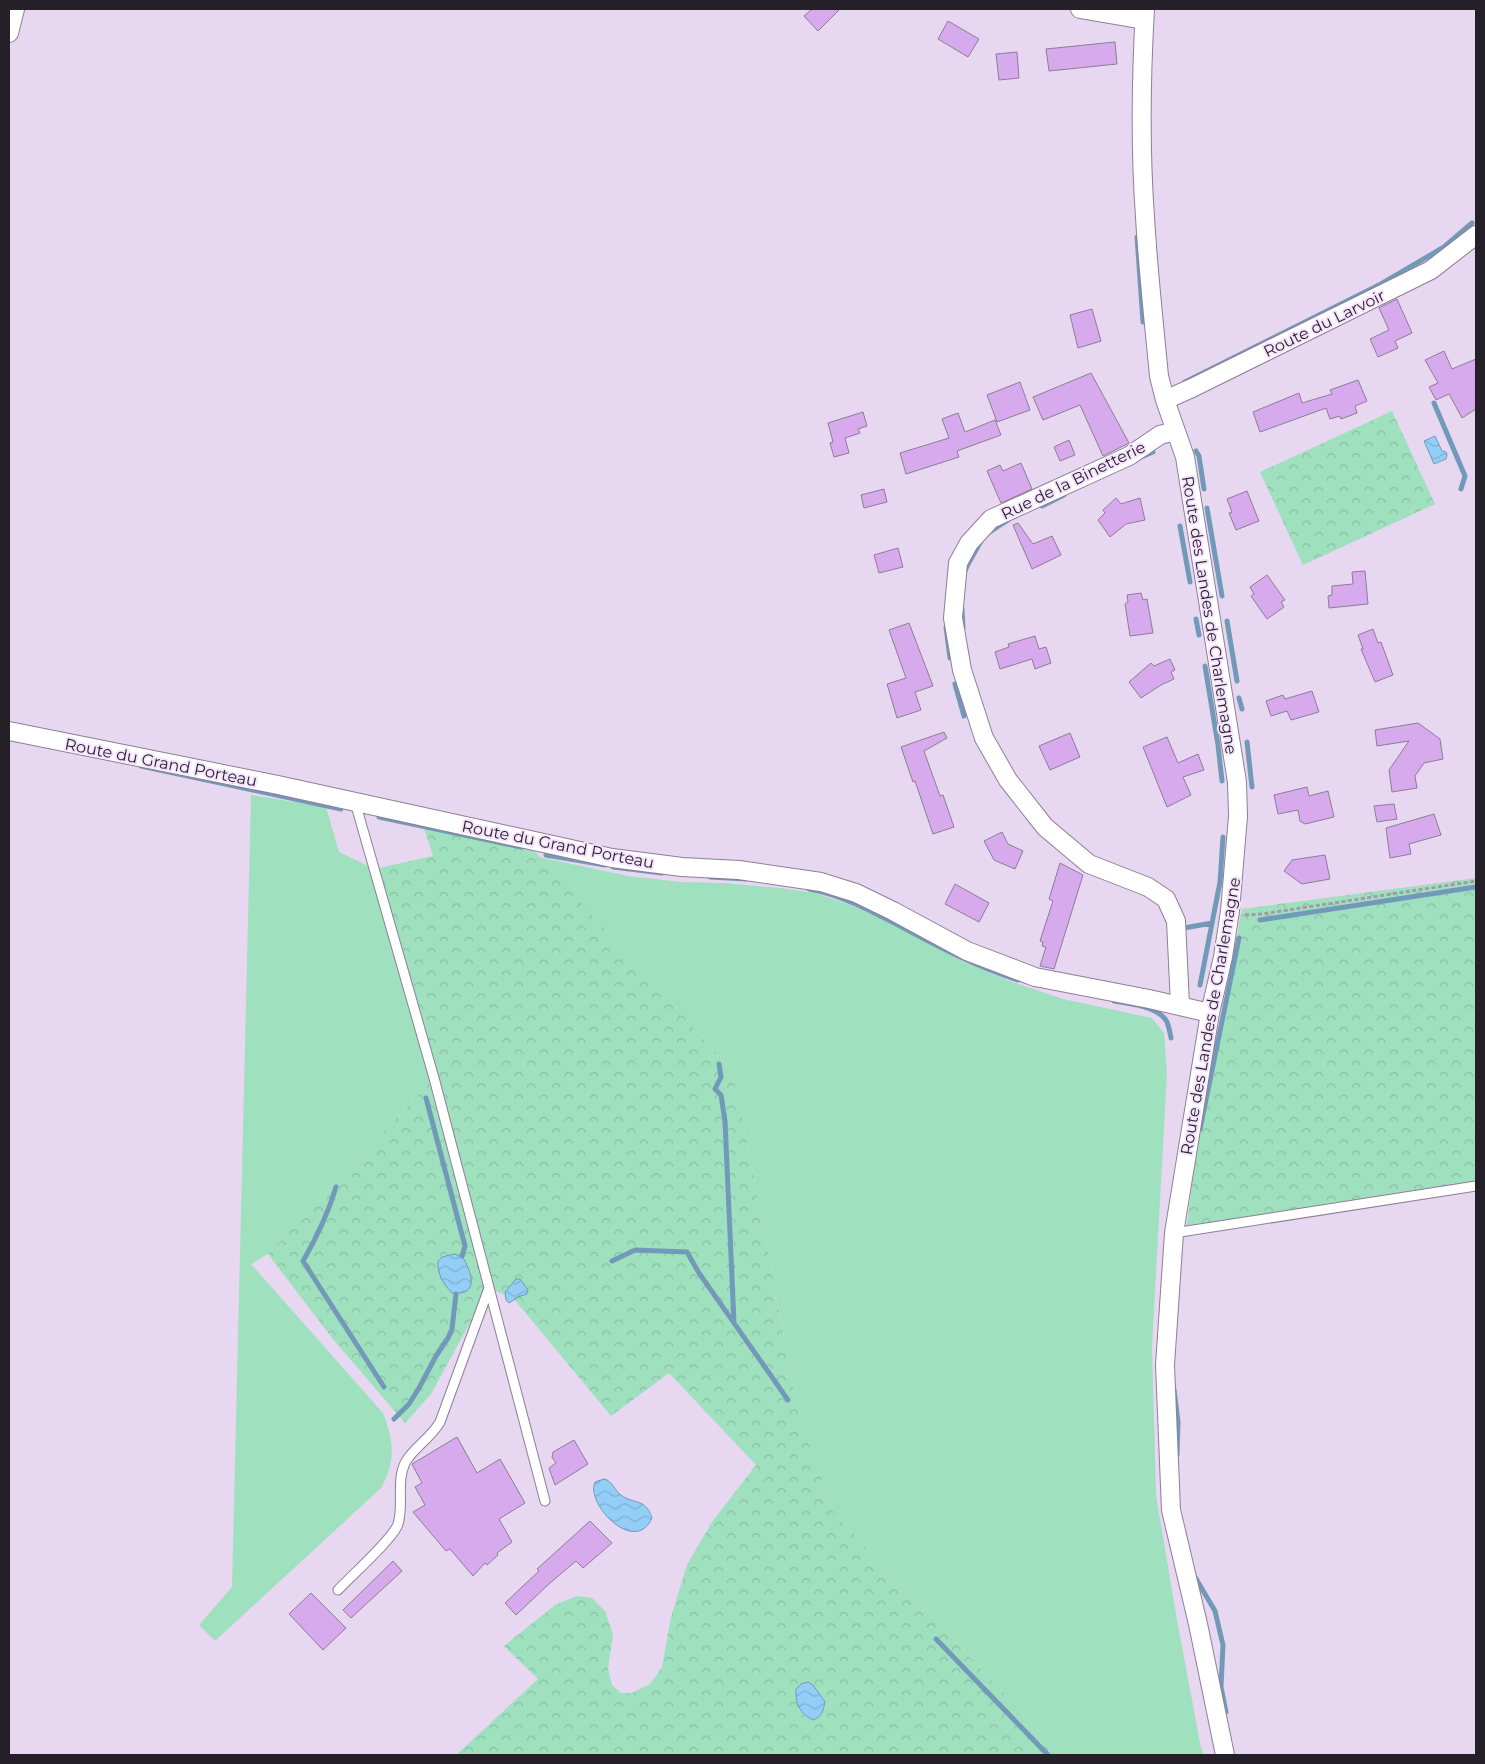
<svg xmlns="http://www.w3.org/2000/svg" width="1485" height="1764" viewBox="0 0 1485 1764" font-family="Montserrat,sans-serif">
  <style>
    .green { fill: #9fe0bf }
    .forest { fill: url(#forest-crowns) }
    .water { fill: url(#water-waves); stroke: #729ab8 }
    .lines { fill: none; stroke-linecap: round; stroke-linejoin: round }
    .stream { stroke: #729ab8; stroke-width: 5 }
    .building { fill: #d6aaec; stroke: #8c7d94 }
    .service-casing { stroke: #8e7e96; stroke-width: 11 }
    .minor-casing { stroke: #8e7e96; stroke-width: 20 }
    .path { stroke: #a698ad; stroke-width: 3; stroke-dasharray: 4 2.5; stroke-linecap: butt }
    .service { stroke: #fff; stroke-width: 9 }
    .minor { stroke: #fff; stroke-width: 18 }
    .labels { text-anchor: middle; stroke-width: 4; stroke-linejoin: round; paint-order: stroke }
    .street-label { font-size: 16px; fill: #251f28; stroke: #f6e4ff }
  </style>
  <defs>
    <pattern id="forest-crowns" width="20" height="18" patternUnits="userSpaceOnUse" patternTransform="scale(1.25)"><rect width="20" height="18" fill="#9fe0bf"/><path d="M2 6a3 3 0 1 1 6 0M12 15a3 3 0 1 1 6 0" fill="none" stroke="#89c0a4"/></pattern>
    <pattern id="water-waves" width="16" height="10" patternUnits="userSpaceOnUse" patternTransform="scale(1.25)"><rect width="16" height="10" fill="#93cef6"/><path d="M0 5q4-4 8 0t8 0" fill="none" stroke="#7fb0d3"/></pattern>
  </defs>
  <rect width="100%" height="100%" fill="#e8d7f1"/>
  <path class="green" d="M251 795 326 807 339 852 374 869 434 1078 268 1254 251 1264 383 1413C394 1441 396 1461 381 1488L215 1641 199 1625 232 1587Z
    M539 857 628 876 681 882 723 883 780 888 815 893 851 905 886 921 964 962 1009 981 1063 999 1152 1018 1164 1033 1167 1073 1152 1347 1156 1495 1177 1620 1201 1748 1204 1755H1062L834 1513 798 1412 738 1094 724 1061Z"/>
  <path class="forest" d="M1392 411 1435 504 1303 565 1260 472Z
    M420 816 527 843 724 1061 738 1094 798 1412 834 1513 1062 1755H456L538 1679 504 1646 555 1605 577 1596 592 1598 605 1611 613 1635 608 1668 612 1685 621 1693H632L650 1684 662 1667 671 1617 687 1565 712 1522 756 1465 669 1373 611 1416 514 1299 489 1288 431 1394 405 1423 332 1338 268 1254 434 1078 374 869 433 856Z
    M1476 878V1186L1186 1231 1199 1131 1224 1011 1242 909Z"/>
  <path class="water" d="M1435 436 1442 451 1446 452 1447 455 1446 459 1434 464 1424 441Z
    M454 1254 462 1256C472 1272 480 1296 452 1293 443 1284 437 1273 438 1261L442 1257Z
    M516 1279H520L528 1290 527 1294 518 1297 509 1303 506 1300 505 1292Z
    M604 1479C613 1481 614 1490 621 1495 634 1505 645 1497 652 1518 635 1556 585 1504 595 1482Z
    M808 1682 813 1685 825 1702C823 1711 822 1717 813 1720 800 1714 795 1703 796 1689L801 1684Z"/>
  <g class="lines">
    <path class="stream" d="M1137 237 1143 322
      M1185 382 1381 284 1444 247 1472 223
      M1434 403 1465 476 1461 489
      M1196 451 1199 456 1204 489
      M1141 457 1153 452
      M1042 506 1064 495
      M1207 508 1222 596
      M1180 526 1190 582
      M988 533 1008 520
      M965 571 967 566 981 541
      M962 609 963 628
      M1196 619 1199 635
      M1227 621 1237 681
      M946 627 950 658
      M1205 666 1218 745 1222 781
      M955 684 964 716
      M1239 698 1242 709
      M1247 742 1252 787
      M141 766 341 809
      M379 817 521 847
      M546 855 605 865
      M613 867 662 873
      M710 877 746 879
      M809 889C842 895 871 911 900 926 939 947 977 967 1018 980
      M1260 920 1476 887
      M1183 925 1184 928 1212 923
      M1200 985 1220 882 1223 837
      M1114 1001C1130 1004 1159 1006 1167 1022 1169 1027 1170 1033 1171 1038
      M719 1064 721 1077 715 1089 721 1095 725 1121 734 1323
      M426 1098 465 1246 462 1256
      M1200 1129 1239 938
      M336 1187C328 1214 317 1237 303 1261L384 1387
      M612 1261 635 1250 687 1252 699 1273 788 1400
      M1174 1389 1178 1422 1177 1455
      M394 1419 409 1404 419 1388 436 1356 448 1338 452 1329 456 1294
      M1195 1577 1215 1611 1223 1645 1221 1687 1226 1712
      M936 1639 1048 1755"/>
  </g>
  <path class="building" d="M812 9H840L818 31 804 16Z
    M948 21 979 39 968 57 938 39Z
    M1115 42 1117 64 1049 71 1046 49Z
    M1017 52 1019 78 999 80 996 54Z
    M1397 299 1412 333 1395 341 1398 348 1378 357 1370 339 1389 330 1379 308Z
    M1092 309 1101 341 1078 348 1070 315Z
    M1444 351 1452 369 1476 359V409L1462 418 1449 394 1436 400 1429 387 1438 383 1425 360Z
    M1091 373 1129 443 1103 456 1080 405 1043 420 1033 397Z
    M1358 380 1367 401 1355 406 1357 413 1341 419 1340 416 1330 419 1326 408 1260 432 1253 412 1299 393 1302 403 1332 394 1330 390Z
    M1020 382 1030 410 997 422 987 395Z
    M863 412 867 426 858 429 860 433 845 438 849 453 834 457 830 443 833 442 828 423Z
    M958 413 965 432 995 420 1001 435 957 451 959 457 906 474 900 453 949 438 942 419Z
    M1069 440 1075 455 1060 461 1054 447Z
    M1021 463 1032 489 1001 503 987 471 1000 465 1003 471Z
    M884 489 887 502 864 508 861 495Z
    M1247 491 1259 521 1236 530 1229 513 1232 512 1227 499Z
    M1116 498 1121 504 1140 498 1145 520 1126 524 1110 537 1098 520 1105 513 1103 510Z
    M1018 523 1033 544 1052 536 1061 555 1032 569 1013 525Z
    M898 548 903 567 879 573 874 555Z
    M1365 571 1368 604 1329 608 1328 596 1332 595V586L1353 584 1352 572Z
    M1267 575 1285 600 1281 602 1284 607 1267 619 1251 596 1254 594 1250 587Z
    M1141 593 1143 600 1147 599 1153 633 1130 636 1125 604 1128 602 1127 595Z
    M909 623 933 686 915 692 921 710 897 718 887 684 906 678 889 630Z
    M1373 629 1378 643 1381 642 1393 675 1375 682 1361 649H1363L1358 635Z
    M1035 636 1039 649 1046 647 1051 663 1035 669 1032 659 1000 669 995 652 1009 647 1008 644Z
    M1170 659 1175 670 1171 672 1174 679 1161 685 1141 698 1129 682 1151 663 1154 666Z
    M1312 691 1319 712 1291 720 1287 711 1271 716 1266 701 1283 695 1285 699Z
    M1418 723 1440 739 1443 759 1424 763 1415 776 1417 788 1392 792 1389 770 1409 741 1377 746 1375 730Z
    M944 732 947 738 924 751 940 796 943 795 954 827 933 834 915 781 913 782 901 747Z
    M1070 733 1080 757 1050 770 1039 746Z
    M1167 737 1178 763 1198 754 1204 770 1183 777 1191 795 1167 807 1143 747Z
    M1307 787 1309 796 1328 791 1334 817 1305 824 1300 821 1298 810 1278 814 1274 795Z
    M1394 804 1397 819 1377 822 1374 806Z
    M1434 814 1441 835 1409 844 1411 854 1390 858 1386 828Z
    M1002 832 1008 844 1023 851 1015 869 994 860 984 841Z
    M1325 855 1330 879 1302 884 1284 871 1292 860Z
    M1060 863 1083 875 1054 969 1040 966 1046 947 1042 946 1043 942 1040 941 1053 901 1049 899Z
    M955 884 989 903 979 922 945 904Z
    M457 1437 477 1473 500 1459 525 1503 499 1519 512 1542 497 1553 498 1555 487 1565 485 1563 473 1576 450 1549 446 1551 413 1512 425 1505 415 1487 422 1483 412 1464Z
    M574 1440 588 1464 555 1485 549 1468 556 1463 552 1457 553 1452Z
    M590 1521 612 1543 583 1568 576 1561 550 1583 516 1615 505 1603 539 1571 537 1569Z
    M393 1561 402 1571 351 1618 343 1610Z
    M311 1593 346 1628 323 1650 289 1614Z"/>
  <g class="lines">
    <g class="service-casing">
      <path id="service" d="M355 802 434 1078 545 1501
        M1174 1233 1476 1186
        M338 1590C350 1577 393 1539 398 1524 404 1505 396 1482 405 1463 412 1449 431 1438 440 1422L489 1288"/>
    </g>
    <g class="minor-casing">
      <path id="minor" d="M1080 9 1144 20
        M1145 9C1141 78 1140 148 1145 217 1148 270 1154 323 1159 376L1165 400 1185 457 1237 782 1238 816 1230 911 1223 957 1210 1013 1174 1233 1165 1365 1171 1510 1198 1624 1225 1755
        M9 33 15 9
        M1165 400 1192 388 1431 270 1476 235
        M1175 431 1160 435 1129 456 991 519 969 543 958 563 953 618 962 670 984 738 1008 780 1045 827 1089 864 1148 887 1166 899 1176 921 1180 1005
        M9 731 278 785 612 858 682 867 739 870 821 882 856 893 893 911 967 951 1035 977 1149 999 1210 1013"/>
    </g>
    <path class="path" d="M1245 915 1262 914 1476 881"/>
    <use href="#service" class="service"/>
    <use href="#minor" class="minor"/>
  </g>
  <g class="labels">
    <g class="street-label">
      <text transform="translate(1324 323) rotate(-26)" y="6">Route du Larvoir</text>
      <text transform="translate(1073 480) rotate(-26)" y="6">Rue de la Binetterie</text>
      <text transform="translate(1210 615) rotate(81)" y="6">Route des Landes de Charlemagne</text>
      <text transform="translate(161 762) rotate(11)" y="6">Route du Grand Porteau</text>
      <text transform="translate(558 844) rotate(11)" y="6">Route du Grand Porteau</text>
      <text transform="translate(1210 1016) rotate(-80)" y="6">Route des Landes de Charlemagne</text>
    </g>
  </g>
  <rect width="1485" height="1764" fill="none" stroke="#251f28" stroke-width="20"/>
</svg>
